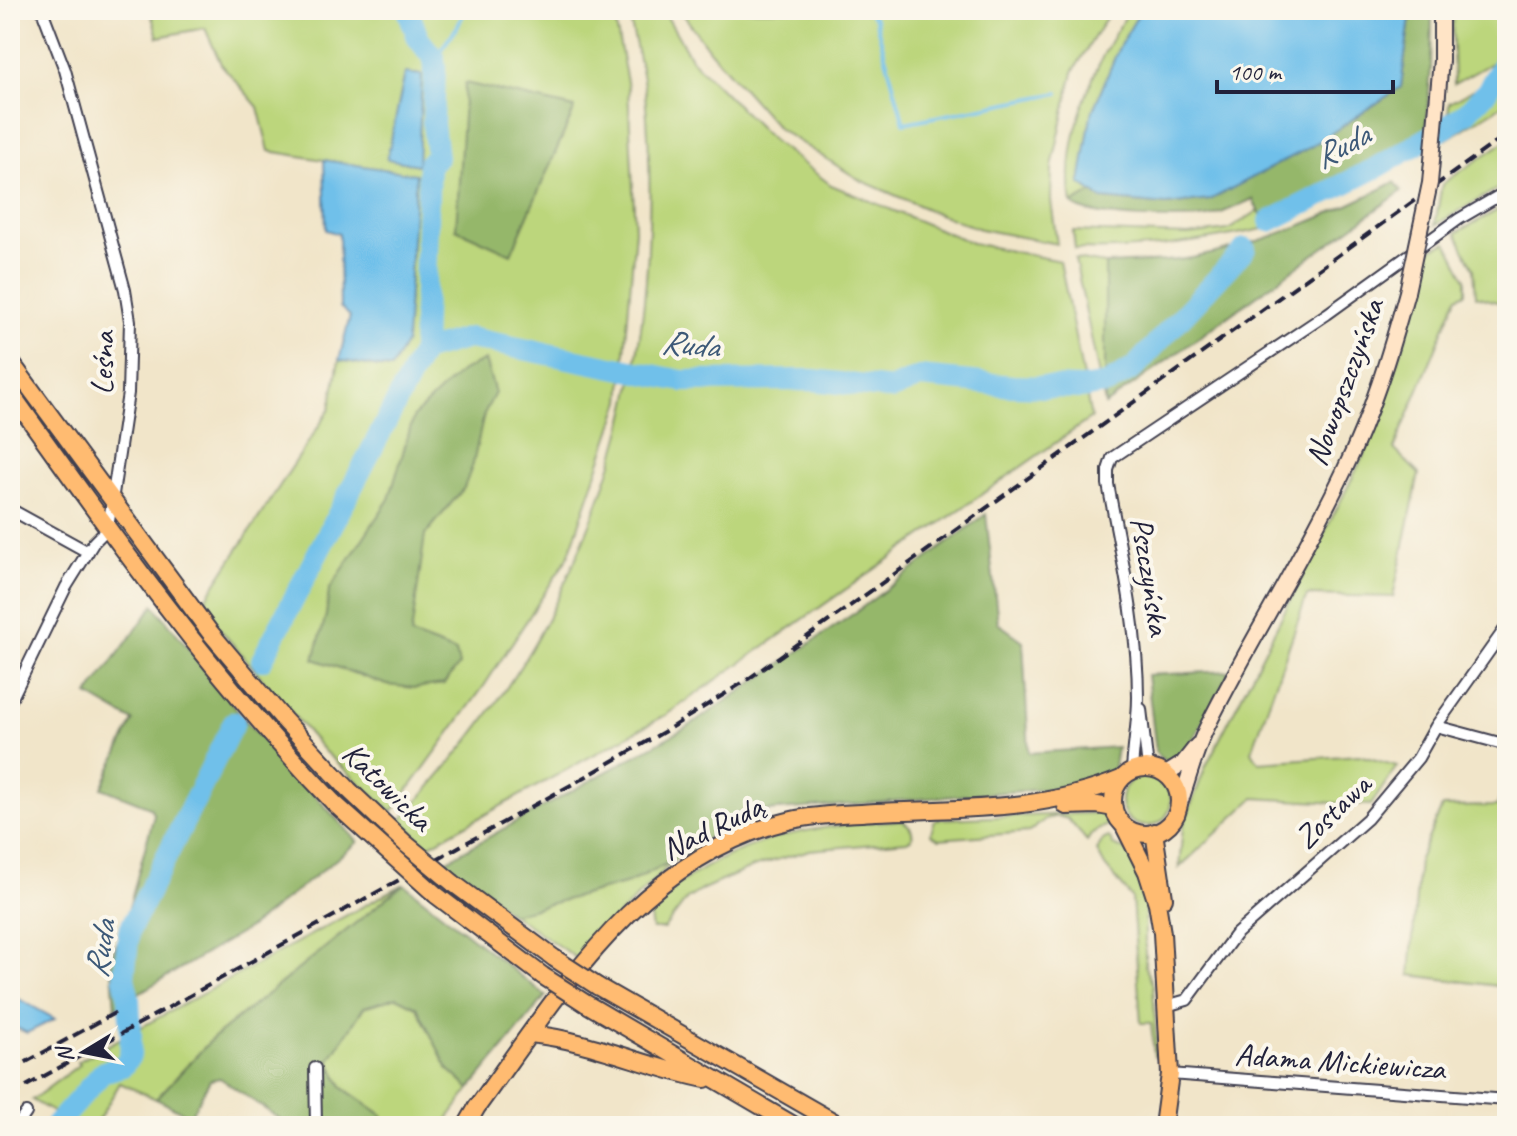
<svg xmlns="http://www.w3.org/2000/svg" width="1517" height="1136" viewBox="0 0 1517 1136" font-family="Caveat,sans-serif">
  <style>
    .green { fill: #bcd67b; stroke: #6f7c5b; stroke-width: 2 }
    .forest { fill: #95b76b; stroke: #5c6c53; stroke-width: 2 }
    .water { fill: #6fc0ea; stroke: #487192; stroke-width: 2 }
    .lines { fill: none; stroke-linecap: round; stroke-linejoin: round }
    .stream { stroke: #6fc0ea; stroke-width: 4 }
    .river { stroke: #6fc0ea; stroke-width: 22 }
    .minor-casing { stroke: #413f50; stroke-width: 14 }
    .secondary-casing { stroke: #413f50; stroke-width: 18 }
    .primary-casing { stroke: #413f50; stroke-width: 20 }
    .minor { stroke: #fff; stroke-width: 10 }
    .secondary { stroke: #ffe4c6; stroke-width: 14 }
    .primary { stroke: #ffbb71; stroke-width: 16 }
    .rail { stroke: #22223b; stroke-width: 4; stroke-dasharray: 12 6; stroke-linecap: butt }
    .secondary-bridge-casing { stroke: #413f50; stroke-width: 18; stroke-linecap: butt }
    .primary-bridge-casing { stroke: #413f50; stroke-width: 20; stroke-linecap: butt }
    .secondary-bridge { stroke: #ffe4c6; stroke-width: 14 }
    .primary-bridge { stroke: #ffbb71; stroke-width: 16 }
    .labels { text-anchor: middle; stroke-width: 8; stroke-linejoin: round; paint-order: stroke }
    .street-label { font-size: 32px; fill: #22223b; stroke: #fbf7ec }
    .water-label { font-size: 34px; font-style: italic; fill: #3d5978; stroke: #fbf7ec }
  </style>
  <rect width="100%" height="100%" fill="#fbf7ec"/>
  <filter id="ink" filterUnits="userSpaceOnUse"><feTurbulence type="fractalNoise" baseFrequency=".0125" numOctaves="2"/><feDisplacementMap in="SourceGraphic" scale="16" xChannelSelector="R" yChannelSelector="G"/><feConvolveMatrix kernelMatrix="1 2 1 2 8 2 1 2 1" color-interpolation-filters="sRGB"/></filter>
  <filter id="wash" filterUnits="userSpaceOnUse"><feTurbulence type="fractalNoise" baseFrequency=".006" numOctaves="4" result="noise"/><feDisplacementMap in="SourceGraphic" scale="32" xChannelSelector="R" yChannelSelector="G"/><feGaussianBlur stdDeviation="1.8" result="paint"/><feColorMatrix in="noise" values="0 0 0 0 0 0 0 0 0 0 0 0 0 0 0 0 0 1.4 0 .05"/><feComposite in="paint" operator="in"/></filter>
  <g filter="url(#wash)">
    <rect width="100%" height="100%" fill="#f1e5c9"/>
    <path class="green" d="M150 10H613L628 87 635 230 621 401 568 557 484 686 392 812 324 751 213 621 203 603 330 409 339 360 390 369 416 175 269 151 258 107 221 64 205 28 158 37Z
      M628 10H663L692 60 772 140 831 185 972 243 1060 261 1091 418 666 715 428 846 400 821C456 759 511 691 549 616 577 560 608 485 623 424 649 319 655 201 645 93 642 65 633 37 628 10Z
      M680 10H1111L1073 72 1052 167 1051 201 1057 244 980 229 936 213 860 180 779 129 710 51Z
      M1130 10H1143L1080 182 1093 192 1072 204C1061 142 1095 60 1130 10Z
      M1452 10H1507V54L1454 84Z
      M1507 71V102L1447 139 1449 103Z
      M1507 140V183L1435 225 1442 184Z
      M1507 205V305L1476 296 1474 269 1456 233Z
      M1258 211 1273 227C1205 241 1144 252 1075 249L1073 231 1188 235 1228 230Z
      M1447 242 1466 279V293L1457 297 1394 449 1419 474 1393 597 1307 595 1252 751 1259 762 1359 755 1397 766 1371 805 1254 798 1179 868 1183 826 1206 766 1371 441 1416 307 1429 250Z
      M1075 259 1105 264V405Z
      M1121 801a25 25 0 1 1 50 0a25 25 0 1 1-50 0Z
      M1507 780V987L1410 975 1419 859 1442 807 1497 806Z
      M1099 813 1111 818V823L1092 833 1087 841 1068 819 1057 816 1046 819 1029 832 939 839 931 834 934 821 939 819Z
      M901 820C909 824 914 829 912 838L907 841 810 850 753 867 703 889 687 899 664 929H652C645 900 659 898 680 883 749 835 820 825 901 820Z
      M1109 837 1113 845 1130 852 1145 895V966L1153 985 1157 1055 1154 1056 1151 1023H1141L1132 898 1105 866 1097 851 1102 840Z
      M673 861 576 958 512 914 628 883Z
      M404 884 213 1038 156 1099 120 1083 95 1126H77L32 1100 80 1064 77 1062Z
      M397 997 417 1007 448 1069 470 1089 443 1126H383L382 1115 343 1088 329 1061 364 1007Z"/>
    <path class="forest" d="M1411 10H1432L1431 68 1424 151C1375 180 1324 205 1273 227L1258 211 1253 199C1239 205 1226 212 1212 216 1190 222 1086 219 1072 204L1093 192 1105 199 1167 205 1209 200 1312 146 1401 87Z
      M465 83 575 108 511 254 456 229Z
      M1395 182 1402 191 1105 405V264C1134 262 1164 263 1192 258 1265 244 1330 215 1395 182Z
      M485 360 495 393 484 414 473 464 464 488 425 535 411 635 456 652 459 665 444 684 415 688 387 685 314 659 326 615 329 590 389 499 414 416 460 372Z
      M986 514 998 623 1023 641 1029 753 1117 747 1113 774 1073 787 740 813 686 854 628 883 512 914 442 863 694 723 856 612Z
      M154 605 246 721 358 842 249 928 115 1007 111 958 124 926 154 815 150 807 102 788 133 721 88 695Z
      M1230 671C1219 689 1192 749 1177 759 1168 766 1161 759 1156 752L1147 675Z
      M404 884 546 996 470 1089 448 1069 417 1007 397 997 364 1007 329 1061 343 1088 382 1115 383 1126H290L220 1078 210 1080 190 1116 156 1099 213 1038Z"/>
    <path class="water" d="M1141 10H1411L1401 87 1312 146 1210 200 1167 205 1102 199 1080 183 1091 115 1119 47Z
      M405 73 422 75 418 165 387 159Z
      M324 160 416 174 406 342 391 369 339 360 350 316 340 307 339 234 326 230Z
      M10 994 55 1019 27 1033 10 1025Z"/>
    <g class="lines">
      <path class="stream" d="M867 10 875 19 904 123 1058 93
        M434 59 458 26 465 10"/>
      <path class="river" d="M408 10 418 38 434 59 435 68 433 124 437 157 429 163 423 351
        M1270 221 1378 167 1445 128 1467 112 1487 91 1507 57
        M262 660 423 351 469 338 682 381 813 380 892 389 920 377 1013 386 1081 388 1107 384 1134 368 1245 249
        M55 1126 103 1072 123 1066 130 1056 131 1036 129 999 124 978 129 931 234 722"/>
    </g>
  </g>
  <g filter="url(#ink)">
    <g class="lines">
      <g class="minor-casing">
        <path id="minor" d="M10 509 88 552
          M10 702 66 587 94 542 108 528 128 393 130 321 125 290 65 70 42 10
          M1141 709 1148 768
          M1436 726 1507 745
          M1132 771C1133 747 1138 722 1138 697 1138 626 1121 554 1108 484V470L1112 458 1327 314 1459 219 1507 191
          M1166 1006 1187 1000 1235 935 1367 819 1418 758 1436 726 1507 626
          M315 1068 316 1126
          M1170 1074 1507 1100
          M17 1126 26 1113"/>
      </g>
      <g class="secondary-casing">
        <path id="secondary" d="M1441 60V10
          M1166 774 1182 764 1197 745
          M1179 806C1189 779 1195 750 1208 725 1251 639 1303 558 1344 471 1372 413 1390 353 1407 292"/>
      </g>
      <g class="primary-casing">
        <path id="primary" d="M10 361 209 631 284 720 349 790
          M10 392C111 534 213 678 334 803
          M1113 801a33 33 0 1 1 66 0a33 33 0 1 1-66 0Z
          M1066 806 1097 805 1114 808
          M1125 828 1147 872 1157 903 1162 933 1170 1074 1163 1126
          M1154 832 1164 898
          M453 883 554 958
          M436 895 543 976
          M597 986 841 1126
          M585 1003 795 1126
          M530 1034C590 1040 646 1067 705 1079
          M466 1126 477 1107C561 992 642 854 792 820 819 814 848 814 876 812 960 808 1042 812 1121 779"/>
      </g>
      <use href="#minor" class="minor"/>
      <use href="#secondary" class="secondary"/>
      <use href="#primary" class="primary"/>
      <path class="rail" d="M10 1071 118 1011
        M10 1095 587 776 667 730 747 680 1507 134"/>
      <g class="secondary-bridge-casing">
        <path id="secondary-bridge" d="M1407 292 1430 183 1441 60"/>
      </g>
      <g class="primary-bridge-casing">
        <path id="primary-bridge" d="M349 790 406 844 453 883
          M334 803 436 895
          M554 958 597 986
          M543 976 585 1003"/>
      </g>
      <use href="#secondary-bridge" class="secondary-bridge"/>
      <use href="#primary-bridge" class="primary-bridge"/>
    </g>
  </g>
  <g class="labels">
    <g class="street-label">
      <text transform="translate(102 363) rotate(-88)" y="11">Leśna</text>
      <text transform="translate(1344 382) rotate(-70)" y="11">Nowopszczyńska</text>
      <text transform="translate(1151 576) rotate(81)" y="11">Pszczyńska</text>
      <text transform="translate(388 786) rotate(44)" y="11">Katowicka</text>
      <text transform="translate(1332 811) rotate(-44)" y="11">Zostawa</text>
      <text transform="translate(712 827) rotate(-26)" y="11">Nad Rudą</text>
      <text transform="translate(1340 1061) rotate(4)" y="11">Adama Mickiewicza</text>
    </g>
    <g class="water-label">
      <text transform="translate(1341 145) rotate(-28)" y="12">Ruda</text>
      <text transform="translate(690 343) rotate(5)" y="12">Ruda</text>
      <text transform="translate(99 949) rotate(-81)" y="12">Ruda</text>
    </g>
  </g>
  <rect width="1517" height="1136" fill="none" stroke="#fbf7ec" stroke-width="40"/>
  <g transform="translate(84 1052) rotate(260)" stroke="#fbf7ec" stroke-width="6" paint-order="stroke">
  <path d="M0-6L14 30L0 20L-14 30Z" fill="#22223b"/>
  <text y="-12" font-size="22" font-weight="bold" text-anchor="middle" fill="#22223b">N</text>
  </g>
  <path d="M1217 80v12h176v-12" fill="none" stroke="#22223b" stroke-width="4"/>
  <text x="1229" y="80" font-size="24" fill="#22223b" stroke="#fbf7ec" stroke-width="6" paint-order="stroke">100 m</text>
</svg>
